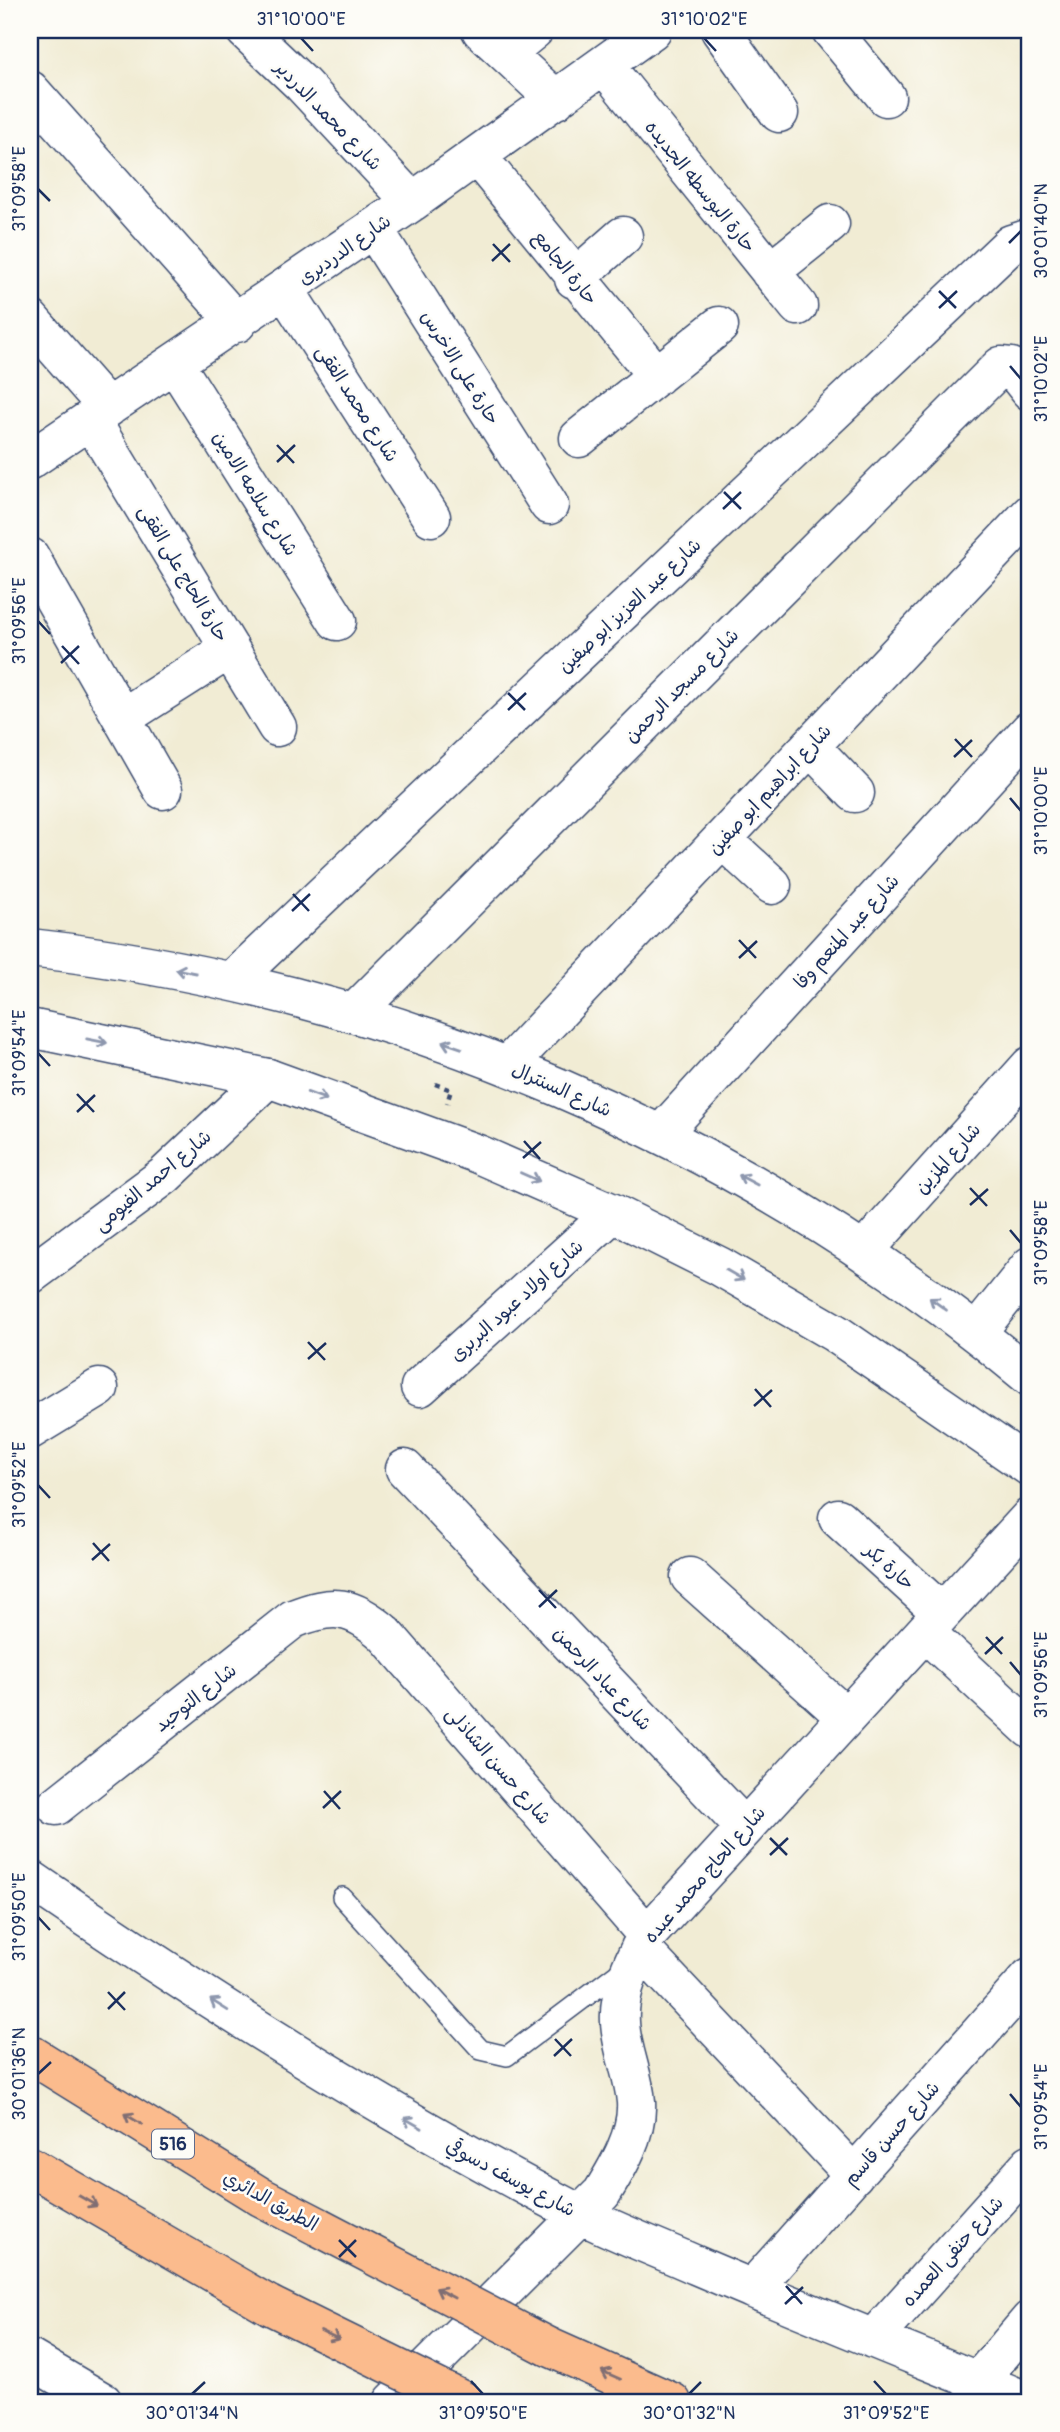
<svg xmlns="http://www.w3.org/2000/svg" width="1060" height="2432" viewBox="0 0 1060 2432" font-family="Pangolin,'Playpen Sans Arabic',sans-serif">
  <style>
    .lines { fill: none; stroke-linecap: round; stroke-linejoin: round }
    .service-casing { stroke: #3b4b70; stroke-width: 22 }
    .minor-casing { stroke: #3b4b70; stroke-width: 41 }
    .tertiary-casing { stroke: #3b4b70; stroke-width: 41 }
    .motorway-casing { stroke: #3b4b70; stroke-width: 41 }
    .path { stroke: #3b4b70; stroke-width: 4.5; stroke-dasharray: 5 5; stroke-linecap: butt }
    .service { stroke: #fff; stroke-width: 19 }
    .minor { stroke: #fff; stroke-width: 38 }
    .tertiary { stroke: #fff; stroke-width: 38 }
    .motorway { stroke: #fbbb8d; stroke-width: 38 }
    .motorway-bridge-casing { stroke: #3b4b70; stroke-width: 41; stroke-linecap: butt }
    .motorway-bridge { stroke: #fbbb8d; stroke-width: 38 }
    .oneway { stroke: #8d97ae }
    .oneway2 { stroke: #806e73 }
    .ticks { fill: none; stroke: #1b2f5e; stroke-width: 2.5 }
    .labels { text-anchor: middle; stroke-width: 5; stroke-linejoin: round; paint-order: stroke }
    .shield { fill: #fdfcf7; stroke: #5f6c8c; stroke-width: 2 }
    .shield-label { font-size: 18px; font-weight: bold; fill: #1b2f5e }
    .street-label { font-size: 19px; fill: #1b2f5e; stroke: #fdfcf7 }
    .neatline { fill: none; stroke: #1b2f5e; stroke-width: 2.5 }
    .ticks-label { font-size: 18px; text-anchor: middle; fill: #1b2f5e }
  </style>
  <rect width="100%" height="100%" fill="#fdfcf7"/>
  <filter id="ink" filterUnits="userSpaceOnUse"><feTurbulence type="fractalNoise" baseFrequency=".0143" numOctaves="2"/><feDisplacementMap in="SourceGraphic" scale="14" xChannelSelector="R" yChannelSelector="G"/><feConvolveMatrix kernelMatrix="1 2 1 2 8 2 1 2 1" color-interpolation-filters="sRGB"/></filter>
  <filter id="wash" filterUnits="userSpaceOnUse"><feTurbulence type="fractalNoise" baseFrequency=".00686" numOctaves="4" result="noise"/><feDisplacementMap in="SourceGraphic" scale="28" xChannelSelector="R" yChannelSelector="G"/><feGaussianBlur stdDeviation="1.57" result="paint"/><feColorMatrix in="noise" values="0 0 0 0 0 0 0 0 0 0 0 0 0 0 0 0 0 1.4 0 .05"/><feComposite in="paint" operator="in"/></filter>
  <g filter="url(#wash)">
    <rect width="100%" height="100%" fill="#f1ecd4"/>
  </g>
  <g filter="url(#ink)">
    <g class="lines">
      <g class="service-casing">
        <path id="service" d="M342 1897 481 2050 507 2056 624 1968"/>
      </g>
      <g class="minor-casing">
        <path id="minor" d="M245 30 302 84 412 202
          M481 30 556 100
          M720 30 779 113
          M831 30 886 97
          M506 53 534 30
          M605 66 798 306
          M30 90 237 323
          M477 156 657 376
          M373 228 549 505
          M770 272 830 224
          M574 279 623 236
          M285 290 431 517
          M30 319 108 408
          M175 364 337 621
          M91 420 277 727
          M579 438 719 326
          M30 460 412 202 652 30
          M30 557 163 790
          M122 718 230 649
          M810 746 855 793
          M722 839 772 885
          M233 980 1011 244 1030 238
          M355 1012 1001 366 1011 367 1030 391
          M508 1065 1030 514
          M662 1133 1030 730
          M864 1251 1030 1066
          M30 1275 164 1176 268 1078
          M977 1332 1030 1266
          M420 1387 613 1213
          M30 1430 99 1388
          M405 1469 744 1827
          M838 1518 942 1613
          M690 1577 846 1717
          M925 1632 1030 1729
          M56 1806 293 1619C333 1603 352 1605 385 1634L647 1935
          M30 1879C206 2000 388 2115 578 2213 617 2233 658 2248 698 2266 808 2313 919 2357 1029 2402
          M640 1948 854 2175
          M752 2289 1030 1977
          M873 2339 1030 2164
          M30 2359 103 2402
          M978 2381 1030 2320
          M393 2402 602 2193C618 2167 638 2134 636 2102 634 2075 621 2049 620 2022 618 1991 633 1961 647 1935L1030 1517"/>
      </g>
      <g class="tertiary-casing">
        <path id="tertiary" d="M30 948C397 989 747 1139 1030 1377
          M30 1028 268 1078 478 1154 613 1213 719 1266 835 1333 1030 1467"/>
      </g>
      <g class="motorway-casing">
        <path id="motorway" d="M30 2054 261 2197 319 2227
          M30 2166 269 2305
          M549 2347 672 2402"/>
      </g>
      <path class="path" d="M435 1084 451 1090 447 1103"/>
      <use href="#service" class="service"/>
      <use href="#minor" class="minor"/>
      <use href="#tertiary" class="tertiary"/>
      <use href="#motorway" class="motorway"/>
      <g class="motorway-bridge-casing">
        <path id="motorway-bridge" d="M319 2227 549 2347
          M269 2305 466 2402"/>
      </g>
      <use href="#motorway-bridge" class="motorway-bridge"/>
    </g>
    <defs><path id="oneway-shaft" d="M-6 0H5M1.5-3L5.5 0L1.5 3" fill="none" stroke-width="1.6" stroke-linecap="round" stroke-linejoin="round" transform="scale(1.75)"/></defs>
    <g class="oneway">
      <use href="#oneway-shaft" transform="translate(186 971) rotate(-169)"/>
      <use href="#oneway-shaft" transform="translate(97 1041) rotate(11)"/>
      <use href="#oneway-shaft" transform="translate(452 1045) rotate(-161)"/>
      <use href="#oneway-shaft" transform="translate(317 1096) rotate(20)"/>
      <use href="#oneway-shaft" transform="translate(530 1177) rotate(24)"/>
      <use href="#oneway-shaft" transform="translate(748 1180) rotate(-152)"/>
      <use href="#oneway-shaft" transform="translate(735 1275) rotate(30)"/>
      <use href="#oneway-shaft" transform="translate(938 1304) rotate(-144)"/>
      <use href="#oneway-shaft" transform="translate(219 2005) rotate(-148)"/>
      <use href="#oneway-shaft" transform="translate(413 2123) rotate(-150)"/>
    </g>
    <g class="oneway2">
      <use href="#oneway-shaft" transform="translate(133 2119) rotate(-149)"/>
      <use href="#oneway-shaft" transform="translate(88 2201) rotate(30)"/>
      <use href="#oneway-shaft" transform="translate(445 2293) rotate(-152)"/>
      <use href="#oneway-shaft" transform="translate(330 2335) rotate(26)"/>
      <use href="#oneway-shaft" transform="translate(611 2375) rotate(-156)"/>
    </g>
  </g>
  <path class="ticks" d="M301 38 313 51M704 38 716 51M38 189 50 201M1009 243 1021 231M493 244 510 262M492 261 510 244M939 291 956 308M939 308 957 291M1010 366 1021 379M277 445 294 463M277 462 295 445M724 492 741 509M723 509 741 492M38 621 50 634M62 646 79 664M61 663 79 646M508 693 525 710M508 710 526 693M955 739 972 757M954 757 972 740M1010 798 1021 811M293 894 309 911M292 911 310 894M739 940 756 958M739 958 757 941M38 1053 50 1066M77 1094 94 1112M77 1112 95 1095M524 1141 540 1159M523 1158 541 1142M970 1188 987 1206M970 1205 988 1189M1010 1230 1021 1243M308 1342 325 1360M308 1359 326 1343M755 1389 771 1407M754 1406 772 1390M38 1485 50 1498M93 1543 109 1561M92 1560 110 1544M539 1590 556 1608M539 1607 557 1590M986 1637 1002 1654M985 1654 1003 1637M1010 1662 1021 1675M324 1791 340 1809M323 1808 341 1791M770 1838 787 1855M770 1855 788 1838M38 1917 50 1930M108 1992 125 2010M108 2009 125 1992M555 2039 571 2056M554 2056 572 2039M38 2074 51 2062M1010 2094 1021 2107M339 2240 356 2257M339 2257 356 2240M786 2286 802 2304M785 2304 803 2287M471 2381 483 2394M874 2381 886 2394M192 2394 205 2382M689 2394 701 2382"/>
  <g class="labels">
    <rect class="shield" x="152" y="2129.5" width="42" height="29" rx="5"/>
    <g class="shield-label">
      <text x="173" y="2150">516</text>
    </g>
    <g class="street-label">
      <text transform="translate(329 115) rotate(46)" y="7">شارع محمد الدردير</text>
      <text transform="translate(701 186) rotate(51)" y="7">حارة البوسطه الجديده</text>
      <text transform="translate(344 249) rotate(-35)" y="7">شارع الدرديرى</text>
      <text transform="translate(566 267) rotate(51)" y="7">حارة الجامع</text>
      <text transform="translate(461 367) rotate(58)" y="7">حارة على الاخرس</text>
      <text transform="translate(358 403) rotate(57)" y="7">شارع محمد الفقى</text>
      <text transform="translate(256 493) rotate(58)" y="7">شارع سلامه الامين</text>
      <text transform="translate(184 573) rotate(59)" y="7">حارة الحاج على الفقى</text>
      <text transform="translate(629 605) rotate(-43)" y="7">شارع عبد العزيز ابو صفين</text>
      <text transform="translate(681 685) rotate(-45)" y="7">شارع مسجد الرحمن</text>
      <text transform="translate(769 789) rotate(-47)" y="7">شارع ابراهيم ابو صفين</text>
      <text transform="translate(846 931) rotate(-48)" y="7">شارع عبد المنعم وفا</text>
      <text transform="translate(562 1089) rotate(24)" y="7">شارع السنترال</text>
      <text transform="translate(947 1158) rotate(-48)" y="7">شارع المزين</text>
      <text transform="translate(152 1180) rotate(-40)" y="7">شارع احمد الفيومى</text>
      <text transform="translate(516 1300) rotate(-42)" y="7">شارع اولاد عبود البربرى</text>
      <text transform="translate(890 1566) rotate(42)" y="7">حارة بكر</text>
      <text transform="translate(603 1678) rotate(47)" y="7">شارع عباد الرحمن</text>
      <text transform="translate(195 1697) rotate(-38)" y="7">شارع التوحيد</text>
      <text transform="translate(499 1765) rotate(49)" y="7">شارع حسن الشاذلى</text>
      <text transform="translate(704 1874) rotate(-49)" y="7">شارع الحاج محمد عبده</text>
      <text transform="translate(891 2133) rotate(-48)" y="7">شارع حسن قاسم</text>
      <text transform="translate(511 2177) rotate(28)" y="7">شارع يوسف دسوقي</text>
      <text transform="translate(271 2200) rotate(29)" y="7">الطريق الدائري</text>
      <text transform="translate(952 2251) rotate(-48)" y="7">شارع حنفى العمده</text>
    </g>
  </g>
  <rect width="1060" height="2432" fill="none" stroke="#fdfcf7" stroke-width="77"/>
  <rect x="38" y="38" width="983" height="2356" class="neatline"/>
  <g class="ticks-label">
    <text x="301" y="25">31°10'00"E</text>
    <text x="704" y="25">31°10'02"E</text>
    <text transform="translate(19 189) rotate(-90)" y="6">31°09'58"E</text>
    <text transform="translate(1041 231) rotate(-90)" y="6">30°01'40"N</text>
    <text transform="translate(1041 379) rotate(-90)" y="6">31°10'02"E</text>
    <text transform="translate(19 621) rotate(-90)" y="6">31°09'56"E</text>
    <text transform="translate(1041 811) rotate(-90)" y="6">31°10'00"E</text>
    <text transform="translate(19 1053) rotate(-90)" y="6">31°09'54"E</text>
    <text transform="translate(1041 1243) rotate(-90)" y="6">31°09'58"E</text>
    <text transform="translate(19 1485) rotate(-90)" y="6">31°09'52"E</text>
    <text transform="translate(1041 1675) rotate(-90)" y="6">31°09'56"E</text>
    <text transform="translate(19 1917) rotate(-90)" y="6">31°09'50"E</text>
    <text transform="translate(19 2074) rotate(-90)" y="6">30°01'36"N</text>
    <text transform="translate(1041 2107) rotate(-90)" y="6">31°09'54"E</text>
    <text x="192" y="2419">30°01'34"N</text>
    <text x="483" y="2419">31°09'50"E</text>
    <text x="689" y="2419">30°01'32"N</text>
    <text x="886" y="2419">31°09'52"E</text>
  </g>
</svg>
